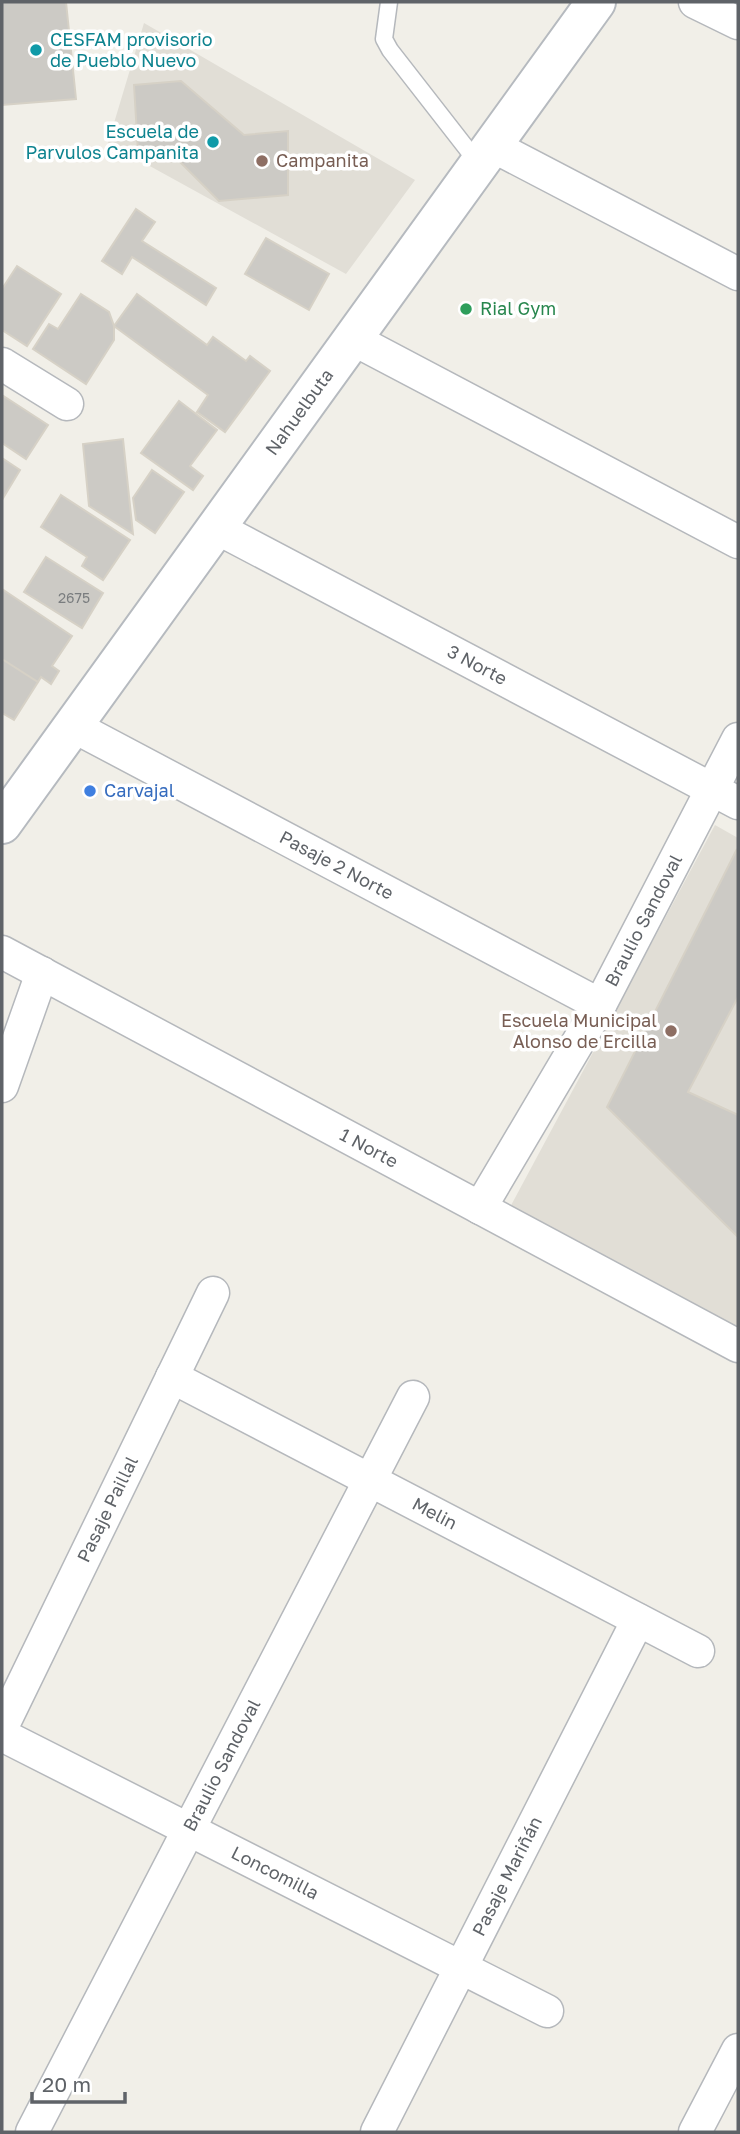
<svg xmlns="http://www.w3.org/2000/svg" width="740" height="2134" viewBox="0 0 740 2134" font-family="'Golos Text',sans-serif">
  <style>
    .education { fill: #e1ded6 }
    .building { fill: #cccac5; stroke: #d6d1c6; stroke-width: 2 }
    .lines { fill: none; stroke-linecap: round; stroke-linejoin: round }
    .service-casing { stroke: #b5b8bc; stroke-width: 19 }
    .minor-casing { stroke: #b5b8bc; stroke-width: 35 }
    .secondary-casing { stroke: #b6babf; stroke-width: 42 }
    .service { stroke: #fff; stroke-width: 16 }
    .minor { stroke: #fff; stroke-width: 32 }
    .secondary { stroke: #fff; stroke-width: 38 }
    .culture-dot { fill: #0f9aa8; stroke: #fff; stroke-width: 2.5 }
    .education-dot { fill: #8d6e63; stroke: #fff; stroke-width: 2.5 }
    .leisure-dot { fill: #2e9e5b; stroke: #fff; stroke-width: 2.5 }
    .shop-dot { fill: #3f7fe0; stroke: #fff; stroke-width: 2.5 }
    .labels { text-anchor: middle; stroke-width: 7; stroke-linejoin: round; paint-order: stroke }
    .number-label { font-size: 14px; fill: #7a7d7f }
    .culture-label { font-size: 18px; fill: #0d838f; stroke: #fff; text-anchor: start }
    .education-label { font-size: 18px; fill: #785e54; stroke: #fff; text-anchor: start }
    .leisure-label { font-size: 18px; fill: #27864d; stroke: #fff; text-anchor: start }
    .street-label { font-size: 18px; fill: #5f6368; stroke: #fff }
    .shop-label { font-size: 18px; fill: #366cbe; stroke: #fff; text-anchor: start }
  </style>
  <rect width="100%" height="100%" fill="#f1efe8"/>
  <path class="education" d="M144 23 415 180 346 274 108 143Z
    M715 825 738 838V1351L501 1224Z"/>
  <path class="building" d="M2 2H66L76 99 2 105Z
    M181 81 244 135 288 131V195L219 201 168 150 138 152 134 85Z
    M136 209 155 222 142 241 216 288 206 305 132 257 122 274 102 261Z
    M266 238 329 274 309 310 245 274Z
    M17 266 61 294 27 346 2 330V289Z
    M81 294 109 312 114 326V340L86 384 33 349 49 324 58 329Z
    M137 294 207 345 213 337 246 361 250 356 270 371 225 432 197 412 208 395 114 326Z
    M2 395 48 425 26 459 2 443Z
    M179 401 217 430 190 466 203 476 193 490 141 453Z
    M123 439 133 534 89 506 83 444Z
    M2 458 20 470 2 500Z
    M152 470 184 492 155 533 136 520 133 498Z
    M61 495 130 540 103 580 82 566 87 557 41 527Z
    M46 557 103 593 82 628 24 592Z
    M2 589 72 636 52 666 59 671 51 684 41 677 38 682 2 659Z
    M2 659 38 682 14 720 2 713Z
    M737 849 738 997 688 1092 738 1115V1237L607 1107Z"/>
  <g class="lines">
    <g class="service-casing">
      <path id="service" d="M389 2 384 39 390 50 478 163"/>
    </g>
    <g class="minor-casing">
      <g id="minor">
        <path d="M695 2 738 23"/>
        <path d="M493 146 738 274"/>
        <path d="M353 339 738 542"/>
        <path d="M2 364 67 404"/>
        <path id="s1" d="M217 528 738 803"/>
        <path id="s2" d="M73 726 600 1005"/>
        <path id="s3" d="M2 952 738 1346"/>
        <path d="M2 1086 42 973"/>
        <path id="s4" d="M480 1208 600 1005 738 739"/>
        <path id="s5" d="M172 1377 698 1651"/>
        <path id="s6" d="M2 1727 213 1293"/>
        <path id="s7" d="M2 1735 547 2011"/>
        <path id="s8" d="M32 2132 413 1397"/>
        <path id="s9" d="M377 2132 638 1620"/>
        <path d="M695 2132 738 2050"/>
      </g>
    </g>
    <g class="secondary-casing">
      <g id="secondary">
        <path id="s10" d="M2 824 596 2"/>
      </g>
    </g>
    <use href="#service" class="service"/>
    <use href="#minor" class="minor"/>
    <use href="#secondary" class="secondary"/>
  </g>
  <g class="culture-dot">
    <circle cx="36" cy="50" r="7"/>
    <circle cx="213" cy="142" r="7"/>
  </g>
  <g class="education-dot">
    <circle cx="262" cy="161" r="7"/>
    <circle cx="671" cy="1031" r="7"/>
  </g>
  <circle class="leisure-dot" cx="466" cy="309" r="7"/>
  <circle class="shop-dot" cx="90" cy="791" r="7"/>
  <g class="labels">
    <g class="number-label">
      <text x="74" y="603">2675</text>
    </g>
    <g class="culture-label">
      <text x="50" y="46">CESFAM provisorio<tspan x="50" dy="21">de Pueblo Nuevo</tspan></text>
      <text x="199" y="138" text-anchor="end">Escuela de<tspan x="199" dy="21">Parvulos Campanita</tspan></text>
    </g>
    <g class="education-label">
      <text x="276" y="167">Campanita</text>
      <text x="657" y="1027" text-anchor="end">Escuela Municipal<tspan x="657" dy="21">Alonso de Ercilla</tspan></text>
    </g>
    <g class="leisure-label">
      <text x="480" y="315">Rial Gym</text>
    </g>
    <g class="street-label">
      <text dy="6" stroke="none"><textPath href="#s10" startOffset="508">Nahuelbuta</textPath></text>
      <text dy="6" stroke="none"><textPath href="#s1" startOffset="294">3 Norte</textPath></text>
      <text dy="6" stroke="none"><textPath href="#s2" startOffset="298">Pasaje 2 Norte</textPath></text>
      <text dy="6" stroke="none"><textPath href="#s4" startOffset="331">Braulio Sandoval</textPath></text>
      <text dy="6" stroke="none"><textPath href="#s3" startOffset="416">1 Norte</textPath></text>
      <text dy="6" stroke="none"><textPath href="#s6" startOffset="242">Pasaje Paillal</textPath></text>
      <text dy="6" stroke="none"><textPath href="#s5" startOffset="296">Melin</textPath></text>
      <text dy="6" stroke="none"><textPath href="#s8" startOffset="413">Braulio Sandoval</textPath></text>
      <text dy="6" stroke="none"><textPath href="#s7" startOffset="306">Loncomilla</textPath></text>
      <text dy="6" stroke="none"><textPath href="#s9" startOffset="287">Pasaje Mariñán</textPath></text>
    </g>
    <g class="shop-label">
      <text x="104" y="797">Carvajal</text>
    </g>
  </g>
  <rect width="740" height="2134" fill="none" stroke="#5f6368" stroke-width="7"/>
  <path d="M32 2092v10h93v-10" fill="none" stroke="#5f6368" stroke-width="3.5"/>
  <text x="42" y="2092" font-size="21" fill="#5f6368" stroke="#ffffff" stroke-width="5" paint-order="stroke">20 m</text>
</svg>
